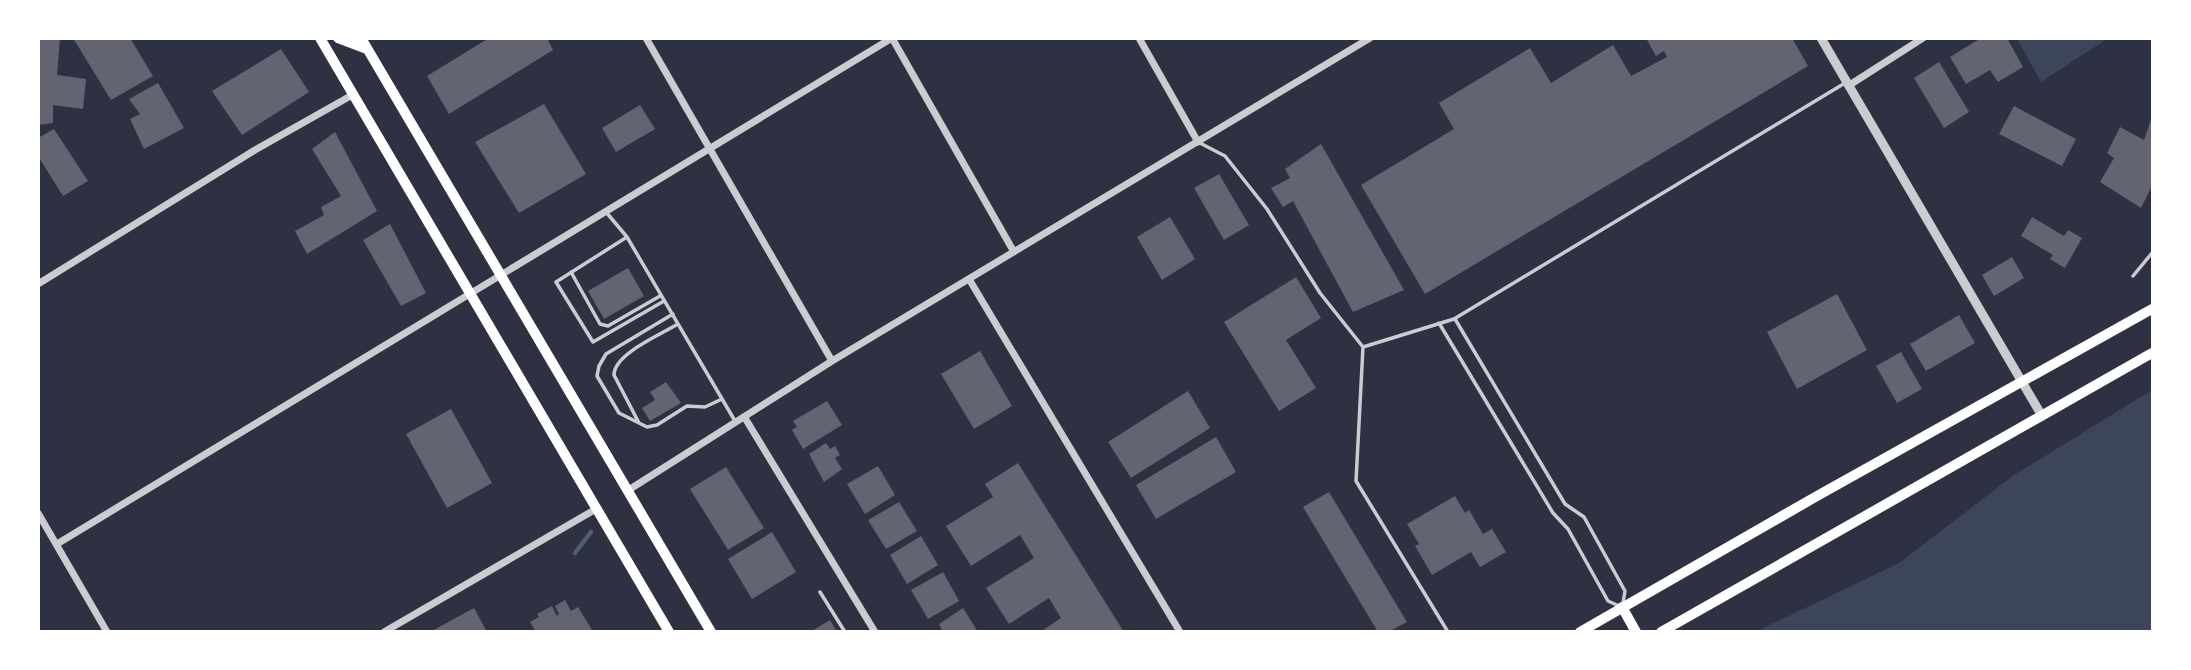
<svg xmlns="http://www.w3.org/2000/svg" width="2191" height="670" viewBox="0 0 2191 670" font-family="Manrope,sans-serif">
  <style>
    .green { fill: #3c4559 }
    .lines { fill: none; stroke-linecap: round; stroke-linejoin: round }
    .stream { stroke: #4f5d75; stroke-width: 4.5 }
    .building { fill: #626471 }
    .service { stroke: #caccd0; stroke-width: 3.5 }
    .minor { stroke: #caccd0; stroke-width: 7 }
    .tertiary { stroke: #caccd0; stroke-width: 9 }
    .primary { stroke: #fff; stroke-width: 10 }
  </style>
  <rect width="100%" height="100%" fill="#2d3142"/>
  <path class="green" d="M2017 39H2107L2041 82Z
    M2152 390V631H1757L1899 563 2014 475Z"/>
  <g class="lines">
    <path class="stream" d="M575 553 591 532"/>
  </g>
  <path class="building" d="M38 38H60L57 75 86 79 83 109 53 105V123L38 125Z
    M73 38H130L153 76 111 100Z
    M489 38H547L553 50 449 114 427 76Z
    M1646 38H1792L1808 66 1425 294 1361 185 1454 129 1439 103 1530 48 1551 83 1613 45 1631 76 1667 57 1664 51 1656 56Z
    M1981 38H2007L2023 67 1998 82 1990 70 1966 84 1950 57Z
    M281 49 309 92 242 135 212 91Z
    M1939 62 1969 112 1944 128 1914 78Z
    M158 83 184 128 144 149 130 119 140 114 129 99Z
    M544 104 586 174 519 213 475 142Z
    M640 105 655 129 616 152 602 128Z
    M2014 106 2076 139 2062 166 1999 134Z
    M2152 116V186L2141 208 2100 182 2114 158 2107 153 2120 127 2144 140Z
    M54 129 88 181 63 196 38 156V138Z
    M335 132 377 211 307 254 295 231 324 215 321 207 341 196 312 149Z
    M1321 144 1404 290 1353 312 1293 201 1283 207 1271 188 1290 178 1285 169Z
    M1219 174 1249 225 1224 240 1194 188Z
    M1170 217 1195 259 1162 280 1137 237Z
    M2032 217 2064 236 2068 230 2082 238 2065 268 2050 259 2053 255 2021 236Z
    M390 224 426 293 401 306 363 240Z
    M2012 257 2024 278 1994 296 1982 275Z
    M628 268 644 296 604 319 588 291Z
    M1296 277 1321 318 1286 340 1316 388 1279 411 1224 322Z
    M1837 294 1867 350 1797 389 1767 332Z
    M1959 315 1975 343 1926 371 1910 344Z
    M980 351 1012 406 974 429 941 374Z
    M1901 352 1922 389 1897 403 1876 366Z
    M666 382 681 403 650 421 642 408 655 400 650 392Z
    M1188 391 1210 428 1131 478 1108 442Z
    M827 401 842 425 803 449 792 430 797 427 793 421Z
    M451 409 492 483 447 508 406 434Z
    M1216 437 1236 472 1156 519 1136 485Z
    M826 443 830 449 835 446 840 455 835 458 842 469 824 482 809 454Z
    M1018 463 1124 632H1040L1061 618 1049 598 1009 624 986 588 1034 558 1020 535 971 566 946 526 993 497 985 484Z
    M878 466 895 495 865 514 847 484Z
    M726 467 764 528 728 550 690 489Z
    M1329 492 1407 622 1388 632H1378L1303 507Z
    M1455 496 1465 513 1469 510 1483 534 1492 529 1506 552 1480 567 1471 552 1432 575 1415 546 1419 544 1407 524Z
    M899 502 917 531 886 549 868 520Z
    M772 532 796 572 752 599 728 559Z
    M921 536 938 565 907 584 890 555Z
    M943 572 959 601 928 619 911 590Z
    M565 600 571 611 578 607 592 630 536 632 530 622 539 617 537 614 552 606 557 616 559 614 555 606Z
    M474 608 487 632H430Z
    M963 608 978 632H943L939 624Z
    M830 620 837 632H810Z"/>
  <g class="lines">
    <path class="service" d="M1198 142 1225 156 1267 209 1320 293 1363 347 1454 319 1845 83
      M606 212 627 237 735 421
      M627 237 556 282 593 342 664 301
      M571 272 600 324 608 326 660 296
      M2133 276 2152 253
      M673 314 606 354 599 366 597 376 619 413 647 427 657 425 687 406 705 407 722 399
      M1455 319 1565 504 1584 517 1625 591 1623 603
      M1439 323 1553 513 1568 529 1608 601 1619 606
      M1363 347 1356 481 1448 632
      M639 423 614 375C614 354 660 335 678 324
      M820 592 845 632"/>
    <path class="minor" d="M646 38 832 361
      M892 38 1014 252
      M1139 38 1198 142
      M1848 86 1923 38
      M969 279 1180 632
      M38 284 255 150 354 94
      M745 418 875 632
      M627 491 832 361 1370 38
      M38 513 107 632
      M57 544 892 38
      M384 632 596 509"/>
    <path class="tertiary" d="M1821 38 2042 416"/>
    <path class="primary" d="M320 38 669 632
      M338 38 367 49
      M361 38 711 632
      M1622 607 1636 632
      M1580 632 1817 496 2152 309
      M1661 632 2152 353"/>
  </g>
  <rect width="2191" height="670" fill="none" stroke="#ffffff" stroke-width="80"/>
</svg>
